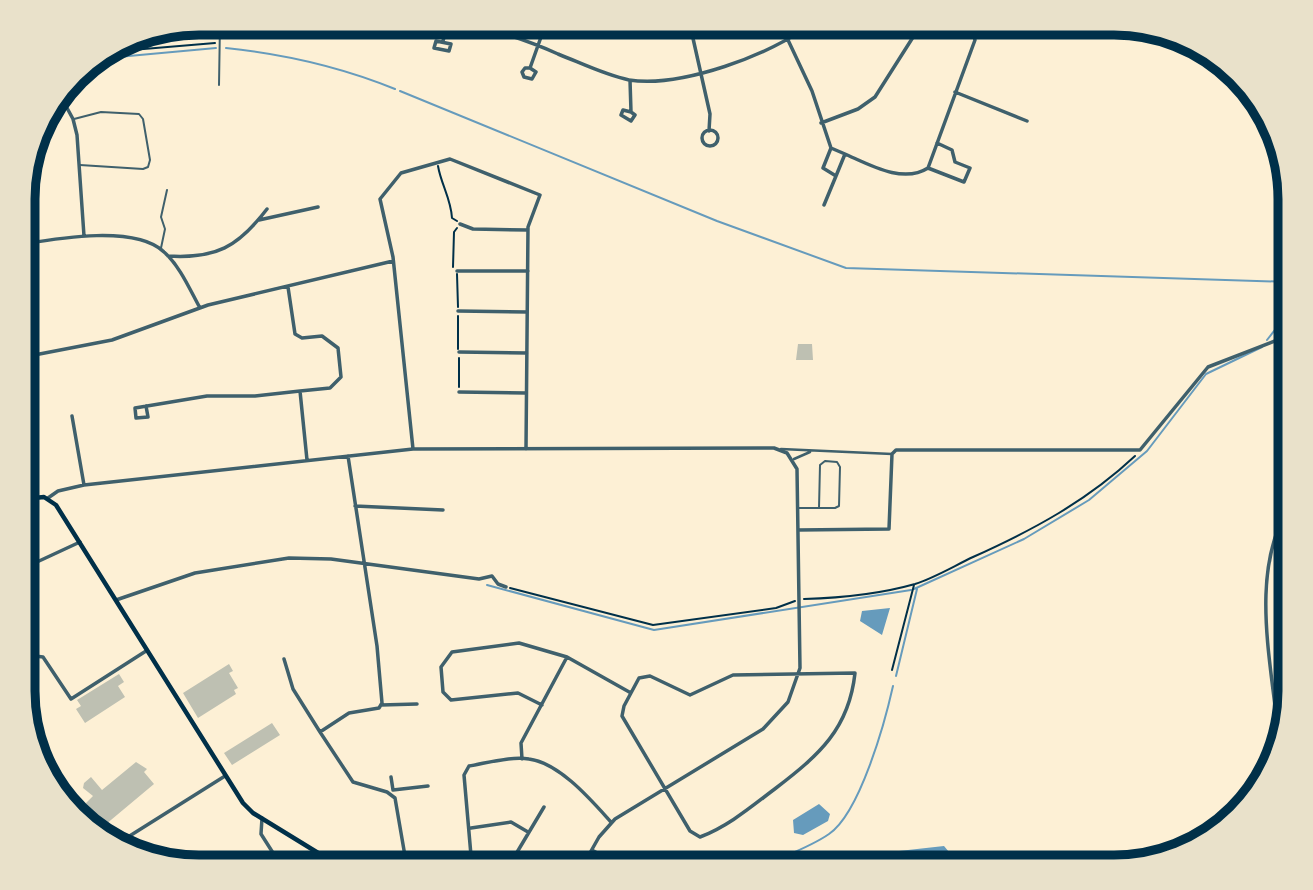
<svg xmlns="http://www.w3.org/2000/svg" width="1313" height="890" viewBox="0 0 1313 890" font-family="Helvetica,sans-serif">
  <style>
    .water { fill: #669bbc }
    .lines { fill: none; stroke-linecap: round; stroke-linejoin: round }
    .stream { stroke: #669bbc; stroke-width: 2 }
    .building { fill: #bec0b2 }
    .path { stroke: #003049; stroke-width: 2 }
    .service { stroke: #3f606c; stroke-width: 2 }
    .pedestrian { stroke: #3f606c; stroke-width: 2.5 }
    .minor { stroke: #3f606c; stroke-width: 3.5 }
    .secondary { stroke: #003049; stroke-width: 4.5 }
    .rim { fill: none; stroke: #003049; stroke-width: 9 }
  </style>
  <rect width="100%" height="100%" fill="#fdf0d5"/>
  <path class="water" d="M890 608 882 635 860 621 862 611Z
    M819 804 830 814 828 821 803 835 794 833 793 820Z
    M944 846 949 852V865L946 867H895L894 864 899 851Z"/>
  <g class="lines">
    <path class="stream" d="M226 48C284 54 341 67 395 89
      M96 59 216 48
      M400 91 717 221 846 268 1290 282
      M1267 340 1290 311
      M487 585 654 630 911 590
      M914 589 1024 539 1089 500 1147 451 1206 374 1262 347
      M896 676 917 589
      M761 867C783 856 809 848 829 834 860 813 885 722 893 686"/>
  </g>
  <path class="building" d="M798 344H812L813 360H796Z
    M229 664 233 671 229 673 238 688 234 690 236 694 198 718 183 693Z
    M119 674 124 682 118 686 125 697 85 723 76 709 81 706 77 700Z
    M272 723 280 735 232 765 224 753Z
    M136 762 147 769 144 772 154 784 99 830 94 824 90 826 81 808 93 796 83 788 84 783 91 777 102 790Z"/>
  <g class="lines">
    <path class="path" d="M108 52 215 43
      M438 166C441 184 451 199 452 218L457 221
      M453 267 454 232 457 228
      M457 274 458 307
      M458 349V316
      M459 387V358
      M510 588 653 625 776 608 795 601
      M804 599C839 598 880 594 915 584 934 578 954 566 973 557 1033 530 1087 501 1135 456
      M892 670 914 585"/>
    <path class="service" d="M219 85 220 23
      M74 119 101 112 139 114 143 119 150 160 148 167 143 169 80 165
      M161 248 165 229 161 217 167 190
      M798 508H835L839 506 840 467 837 462 825 461 820 465 819 508"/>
    <path class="pedestrian" d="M781 449 892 454
      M794 459 810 452"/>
    <path class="minor" d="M466 23C498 31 529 41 558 54 581 63 605 75 629 80 680 88 772 55 812 23
      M684 23H695
      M780 23 812 91 831 148 823 168 836 176 824 205
      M690 25 710 114 709 131
      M436 41 451 44 449 51 434 48Z
      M443 41 448 23
      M530 68 536 72 532 79 524 77 522 72 525 68H530L546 23
      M630 80 631 112 623 110 621 115 631 121 635 115 631 112
      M955 92 1027 121
      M60 95 73 119 77 135 84 236
      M42 123 62 101
      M821 123 858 109 875 97 922 23
      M702 138a8 8 0 1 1 16 0a8 8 0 1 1-16 0Z
      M831 148 845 154 836 176
      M845 154C870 165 903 184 928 168L975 40 972 30 958 23
      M928 168 964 182 970 168 955 162 952 150 937 143
      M259 220 318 207
      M460 224 473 229 528 230
      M24 244C59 238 136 225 164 252 180 266 190 290 200 308
      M168 256C216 259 238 247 267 209
      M457 271H528
      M288 287 295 334 302 338 322 336 338 348 341 377 330 388 300 391 307 460
      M458 311 527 312
      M459 352 527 353
      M24 357 112 340 208 305 393 261
      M459 392 526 393
      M146 406 148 417 136 418 135 408 207 396H255L300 391
      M72 416 84 485
      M413 449 393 257 380 199 401 173 450 159 540 195 528 227 526 449
      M348 456 377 646 382 703 379 708 349 713 320 732 353 782 387 792 395 798 405 856 402 867
      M48 498 58 491 84 485 413 449 774 448 787 453 797 469 800 668 788 702 763 729 615 819 599 837 582 867
      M355 506 443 510
      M798 530 889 529 892 454 896 450H1140L1208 367 1290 335
      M24 568 80 542
      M116 600 195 573 289 558 331 559 479 579 492 576 498 584 506 587
      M284 659 293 689 320 732
      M24 663 35 656 43 657 71 699 146 651
      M855 673C849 729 819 755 776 788 752 806 729 826 700 837L690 831 622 716 624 706 639 678 650 676 690 695 733 675Z
      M381 705 417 704
      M542 705 518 693 451 700 443 692 441 667 452 652 519 643 567 657
      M1278 733C1271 658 1249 572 1290 504
      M522 759 521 743 567 657 631 693
      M391 777 393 790
      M393 790 428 786
      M262 818 261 834 282 867
      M471 828 511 822 528 832
      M120 842 225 776
      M592 850 621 867
      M513 859 544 807
      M472 867 464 775 469 766C487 763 511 756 529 759 560 763 592 801 611 822"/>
    <path class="secondary" d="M24 499 44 497 56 505 243 803 253 813 341 867"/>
  </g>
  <path d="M0 0H1313V890H0ZM199 35H1114A164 164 0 0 1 1278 199V691A164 164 0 0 1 1114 855H199A164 164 0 0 1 35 691V199A164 164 0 0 1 199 35Z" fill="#e9e1ca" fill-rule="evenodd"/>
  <path class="rim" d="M199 35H1114A164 164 0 0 1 1278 199V691A164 164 0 0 1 1114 855H199A164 164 0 0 1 35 691V199A164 164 0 0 1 199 35Z"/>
</svg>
